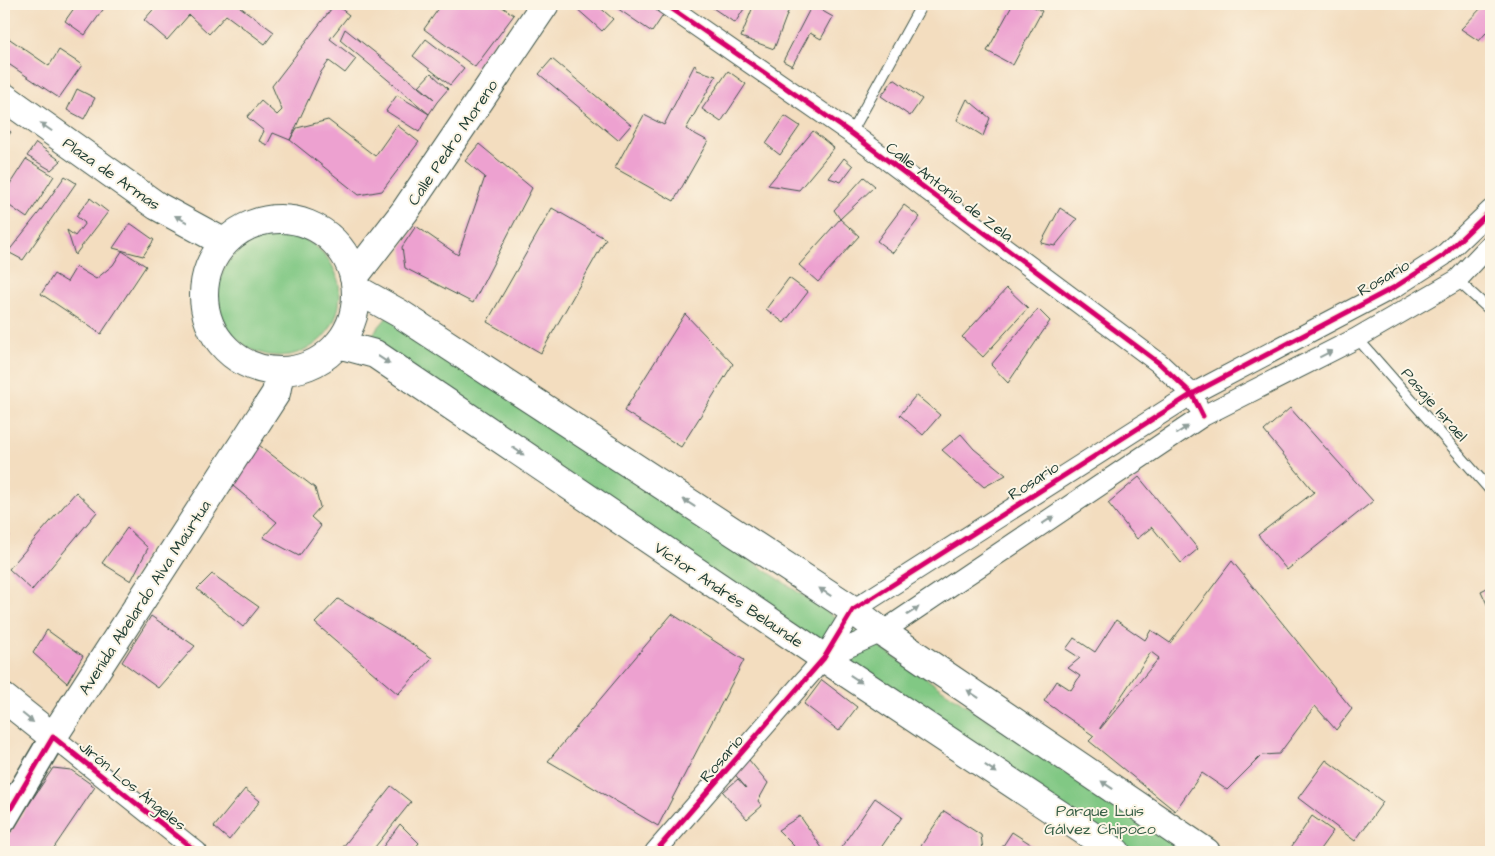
<svg xmlns="http://www.w3.org/2000/svg" width="1495" height="856" viewBox="0 0 1495 856" font-family="'Architects Daughter',sans-serif">
  <style>
    .green { fill: #81c884; stroke: #50825c }
    .building { fill: #eda1d0; fill-rule: evenodd }
    .lines { fill: none; stroke-linecap: round; stroke-linejoin: round }
    .service-casing { stroke: #3f5549; stroke-width: 12 }
    .minor-casing { stroke: #3f5549; stroke-width: 22 }
    .tertiary-casing { stroke: #3f5549; stroke-width: 28 }
    .secondary-casing { stroke: #3f5549; stroke-width: 30 }
    .trunk-casing { stroke: #3f5549; stroke-width: 30 }
    .service { stroke: #fff; stroke-width: 10 }
    .minor { stroke: #fff; stroke-width: 20 }
    .tertiary { stroke: #fff; stroke-width: 25 }
    .secondary { stroke: #fff; stroke-width: 28 }
    .trunk { stroke: #fff; stroke-width: 28 }
    .cycleway-casing { stroke: #fcf5e5; stroke-width: 8 }
    .cycleway { stroke: #d6006c; stroke-width: 5 }
    .oneway { fill: #8f9e9a }
    .labels { text-anchor: middle; stroke-width: 4; stroke-linejoin: round; paint-order: stroke }
    .street-label { font-size: 16px; fill: #1f3d34; stroke: #fcf5e5 }
    .park-label { font-size: 16px; fill: #386048; stroke: #fcf5e5 }
  </style>
  <rect width="100%" height="100%" fill="#fcf5e5"/>
  <filter id="ink" filterUnits="userSpaceOnUse"><feTurbulence type="fractalNoise" baseFrequency=".02" numOctaves="2"/><feDisplacementMap in="SourceGraphic" scale="10" xChannelSelector="R" yChannelSelector="G"/><feConvolveMatrix kernelMatrix="1 2 1 2 8 2 1 2 1" color-interpolation-filters="sRGB"/></filter>
  <filter id="wash" filterUnits="userSpaceOnUse"><feTurbulence type="fractalNoise" baseFrequency=".0096" numOctaves="4" result="noise"/><feDisplacementMap in="SourceGraphic" scale="20" xChannelSelector="R" yChannelSelector="G"/><feGaussianBlur stdDeviation="1.12" result="paint"/><feColorMatrix in="noise" values="0 0 0 0 0 0 0 0 0 0 0 0 0 0 0 0 0 1.4 0 .05"/><feComposite in="paint" operator="in"/></filter>
  <g filter="url(#wash)">
    <rect width="100%" height="100%" fill="#f3ddbf"/>
    <path class="green" d="M218 295a61 61 0 1 1 122 0a61 61 0 1 1-122 0Z
      M388 316 1184 852H1113L366 342Z"/>
    <g id="blocks">
      <path class="building" d="M77 4H107L85 35 65 21Z
        M158 4H236L274 32 265 44 226 15 209 34 189 15 167 40 144 20Z
        M335 4 349 15 330 39 356 59 345 73 329 61 321 72 290 140 297 128 328 120 375 156 397 125 419 142 382 191 359 195 290 140 273 133 267 145 259 141 264 131 247 117 261 101 277 115 282 110 272 86Z
        M442 4H498L514 15 475 67 424 29Z
        M580 4H596L613 19 602 31 576 8Z
        M611 4H656L666 11 652 32Z
        M707 4H747L735 23Z
        M754 4H791L774 49 741 37Z
        M1013 4H1028L1042 11 1013 65 987 51Z
        M1485 4H1491V27L1479 41 1461 29Z
        M812 5 833 17 821 39 810 33 792 66 783 61Z
        M345 29 434 99 419 86 431 73 448 89 437 102 429 114 340 40Z
        M4 35 49 66 59 50 82 65 59 98 4 61Z
        M426 39 464 68 450 85 413 56Z
        M552 59 631 125 618 140 539 74Z
        M695 64 697 70 716 76 686 129 708 141 674 201 615 168 644 115 664 125Z
        M728 71 746 84 721 122 702 109Z
        M894 79 922 99 910 116 881 96Z
        M77 89 95 98 84 119 67 110Z
        M397 95 429 114 419 132 386 111Z
        M967 99 990 118 983 136 957 120Z
        M785 116 800 126 780 155 766 144Z
        M4 127 11 132 4 142Z
        M813 131 834 148 799 190 768 185Z
        M36 143 61 161 51 170 27 156Z
        M479 144 532 188 473 303 405 268 402 247 416 226 458 255 485 177 465 161Z
        M844 158 853 166 841 182 829 178Z
        M26 159 54 176 27 218 4 202V193Z
        M65 176 76 183 23 260 8 252 41 210Z
        M864 177 875 186 840 219 834 210Z
        M90 198 108 212 75 255 67 230 75 236 85 223 76 216Z
        M904 205 920 217 893 253 877 241Z
        M552 208 606 239 541 353 487 322Z
        M1060 208 1077 219 1055 246 1041 243Z
        M840 219 859 236 818 282 799 265Z
        M130 223 154 240 143 256 113 248Z
        M122 251 146 266 101 334 41 294 54 274 67 282 76 267 96 279 113 265Z
        M789 278 808 292 784 323 766 309Z
        M1007 288 1028 308 983 357 962 337Z
        M1038 309 1050 321 1008 383 991 365Z
        M685 314 733 364 681 447 624 411Z
        M916 395 940 415 923 435 900 415Z
        M1290 408 1373 501 1287 570 1258 535 1314 492 1264 431Z
        M961 434 974 449 1006 475 984 487 942 450Z
        M255 442 315 488 320 507 311 517 321 526 299 556 263 537 277 522 228 482Z
        M1139 477 1198 549 1181 563 1152 527 1137 539 1108 503Z
        M76 492 97 512 32 590 9 569Z
        M127 528 148 548 131 581 102 563Z
        M4 530 10 535 4 545Z
        M1232 561 1352 709 1336 730 1315 706 1279 754 1262 755 1227 790 1202 773 1175 811 1089 741 1094 736 1044 701 1057 681 1071 690 1080 676 1068 668 1080 658 1066 649 1074 638 1095 652 1116 620 1145 640 1151 630 1170 643ZM1151 652 1159 658 1100 729V728Z
        M212 574 259 607 243 627 197 589Z
        M1491 586V613L1481 591Z
        M338 599 406 640 432 658 398 694 315 623Z
        M672 614 744 660 658 826 548 761Z
        M151 616 195 646 158 688 122 662Z
        M47 630 83 656 67 683 33 653Z
        M822 680 857 707 839 731 804 704Z
        M749 760 768 783 758 801 762 806 747 819 723 792 738 779 746 788 733 772Z
        M1326 760 1383 802 1355 841 1298 798Z
        M53 768 71 770 95 787 51 852H17L4 842Z
        M391 786 411 802 371 852H339Z
        M245 789 260 801 229 840 214 827Z
        M875 798 902 817 878 852H838Z
        M944 811 981 835 983 850 987 852H917Z
        M800 816 822 848 819 852H787L794 846 778 830Z
        M1312 816 1333 831 1318 852H1288Z
        M400 824 419 843 412 852H379Z
        M1012 832 1043 852H999Z"/>
    </g>
  </g>
  <g filter="url(#ink)">
    <use href="#blocks" fill-opacity="0" stroke="#3f5549" stroke-width="1"/>
    <g class="lines">
      <g class="service-casing">
        <path id="service" d="M851 133 922 4
          M1457 280 1491 311
          M1357 338 1491 491"/>
      </g>
      <g class="minor-casing">
        <path id="minor" d="M665 4 851 133 1159 363 1192 394 1197 405
          M824 658 882 632 1203 416 1357 338 1457 280 1491 244
          M53 737 197 852
          M655 852 824 658 853 610 1192 394 1395 287 1443 256 1491 210"/>
      </g>
      <g class="tertiary-casing">
        <path id="tertiary" d="M4 820 53 737"/>
      </g>
      <g class="secondary-casing">
        <path id="secondary" d="M354 277 405 211 545 4"/>
      </g>
      <g class="trunk-casing">
        <path id="trunk" d="M4 97 157 206 223 242
          M204 295a76 76 0 1 1 152 0a76 76 0 1 1-152 0Z
          M356 289 399 313 853 610 882 632 1206 852
          M338 344 375 354 824 658 1116 852
          M4 698 53 737 276 393 280 372"/>
      </g>
      <use href="#service" class="service"/>
      <use href="#minor" class="minor"/>
      <use href="#tertiary" class="tertiary"/>
      <use href="#secondary" class="secondary"/>
      <use href="#trunk" class="trunk"/>
      <g class="cycleway-casing">
        <path id="cycleway" d="M665 4 851 133 1159 363 1192 394 1203 416
          M4 820 53 737 197 852
          M655 852 824 658 853 610 1192 394 1395 287 1443 256 1491 210"/>
      </g>
      <use href="#cycleway" class="cycleway"/>
    </g>
    <defs><path id="oneway-solid" d="M-6-.8H1V-3.2L6.5 0L1 3.2V.8H-6Z" transform="scale(1.25)"/></defs>
    <g class="oneway">
      <use href="#oneway-solid" transform="translate(46 127) rotate(-145)"/>
      <use href="#oneway-solid" transform="translate(181 219) rotate(-151)"/>
      <use href="#oneway-solid" transform="translate(1326 354) rotate(-27)"/>
      <use href="#oneway-solid" transform="translate(384 360) rotate(34)"/>
      <use href="#oneway-solid" transform="translate(1182 430) rotate(-34)"/>
      <use href="#oneway-solid" transform="translate(518 451) rotate(34)"/>
      <use href="#oneway-solid" transform="translate(689 503) rotate(-147)"/>
      <use href="#oneway-solid" transform="translate(1048 520) rotate(-34)"/>
      <use href="#oneway-solid" transform="translate(825 592) rotate(-147)"/>
      <use href="#oneway-solid" transform="translate(913 611) rotate(-34)"/>
      <use href="#oneway-solid" transform="translate(856 679) rotate(34)"/>
      <use href="#oneway-solid" transform="translate(973 694) rotate(-146)"/>
      <use href="#oneway-solid" transform="translate(28 718) rotate(39)"/>
      <use href="#oneway-solid" transform="translate(991 769) rotate(34)"/>
      <use href="#oneway-solid" transform="translate(1107 785) rotate(-146)"/>
    </g>
  </g>
  <g class="labels">
    <g class="street-label">
      <text transform="translate(452 142) rotate(-56)" y="6">Calle Pedro Moreno</text>
      <text transform="translate(112 173) rotate(35)" y="6">Plaza de Armas</text>
      <text transform="translate(950 191) rotate(37)" y="6">Calle Antonio de Zela</text>
      <text transform="translate(1383 277) rotate(-30)" y="6">Rosario</text>
      <text transform="translate(1435 404) rotate(49)" y="6">Pasaje Israel</text>
      <text transform="translate(1033 480) rotate(-33)" y="6">Rosario</text>
      <text transform="translate(729 594) rotate(34)" y="6">Víctor Andrés Belaunde</text>
      <text transform="translate(144 597) rotate(-57)" y="6">Avenida Abelardo Alva Maúrtua</text>
      <text transform="translate(721 758) rotate(-49)" y="6">Rosario</text>
      <text transform="translate(133 785) rotate(39)" y="6">Jirón Los Ángeles</text>
    </g>
    <g class="park-label">
      <text x="1100" y="816">Parque Luis<tspan x="1100" dy="18">Gálvez Chipoco</tspan></text>
    </g>
  </g>
  <rect width="1495" height="856" fill="none" stroke="#fcf5e5" stroke-width="20"/>
</svg>
